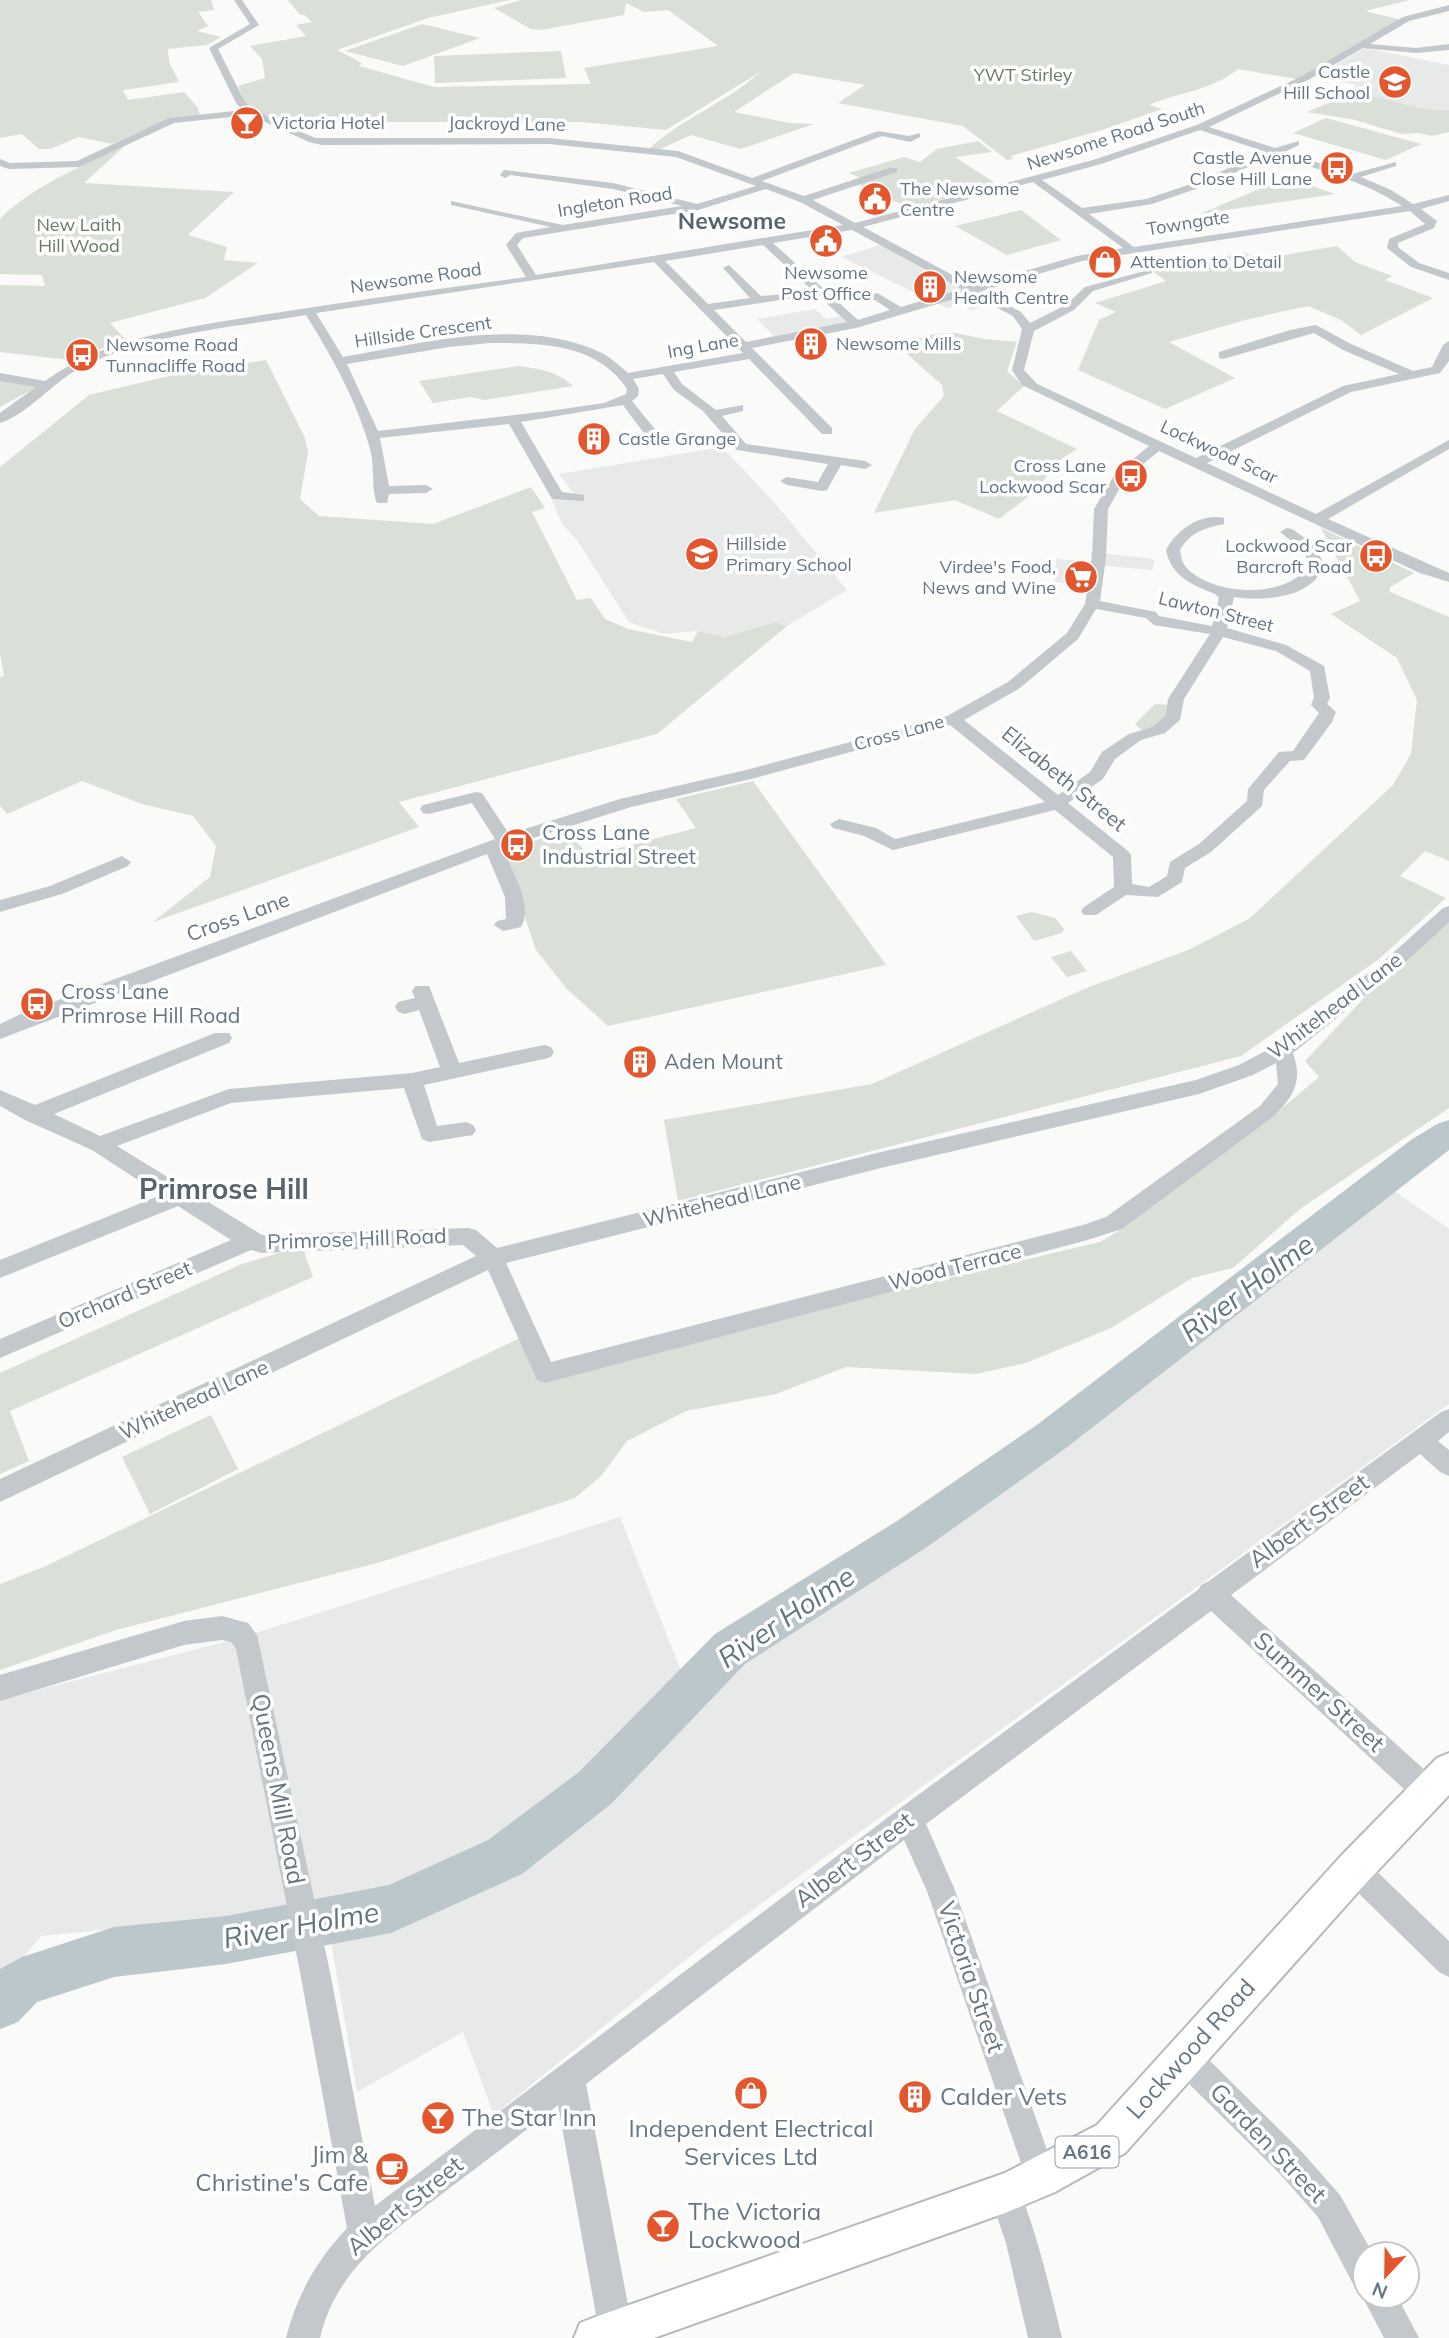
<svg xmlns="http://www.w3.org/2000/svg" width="1449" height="2338" viewBox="0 0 1449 2338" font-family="Mulish,sans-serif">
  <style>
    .built { fill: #e8e9e9 }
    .green { fill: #dadfd7 }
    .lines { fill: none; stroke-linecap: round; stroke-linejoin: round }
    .river { fill: #bbc7cb; fill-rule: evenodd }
    .major-casing { stroke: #b5babe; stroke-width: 4 }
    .minor { fill: #c3c8cc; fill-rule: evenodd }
    .major { fill: #fff; fill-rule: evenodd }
    .labels { text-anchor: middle; stroke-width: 7; stroke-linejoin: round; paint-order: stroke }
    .far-poi-label { font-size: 18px; fill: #657683; stroke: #fff; text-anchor: start }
    .far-park-label { font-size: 18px; fill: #687a64; stroke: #fff }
    .far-street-label { font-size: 18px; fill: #657683; stroke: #fff }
    .shield { fill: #fff; stroke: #939fa8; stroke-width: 2 }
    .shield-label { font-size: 19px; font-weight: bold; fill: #657683 }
    .street-label { font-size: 21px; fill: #657683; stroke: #fff }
    .poi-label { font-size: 21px; fill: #657683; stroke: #fff; text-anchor: start }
    .far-district-label { font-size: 23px; font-weight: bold; fill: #57646e; stroke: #fff }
    .near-street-label { font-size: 24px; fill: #657683; stroke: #fff }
    .near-poi-label { font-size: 24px; fill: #657683; stroke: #fff; text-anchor: start }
    .district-label { font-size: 28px; font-weight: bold; fill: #57646e; stroke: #fff }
    .near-water-label { font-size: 28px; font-style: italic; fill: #60757c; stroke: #fff }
  </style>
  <rect width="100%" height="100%" fill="#fafaf8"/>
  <path class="built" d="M1365 48 1449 65V110L1423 109 1363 96 1349 91 1357 85 1316 76Z
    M886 243 997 303 971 310 960 305 947 308 841 257Z
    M815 309 826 319 842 316 849 322 774 336 757 319Z
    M722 447 773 501 847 590 787 626 776 622 725 637 698 631 664 634 629 622 577 540 562 524 552 500 575 495 559 474Z
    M1091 552 1154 559 1153 570 1093 565 1090 586 1055 582 1056 559 1091 562Z
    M1386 1185 1449 1229V1404L704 1945 494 2115 463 2032 357 2092 324 1901 276 1913 41 1936 0 1985V1700L243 1637 620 1517 691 1696 996 1492 1164 1350Z"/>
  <path class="green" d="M0 0H211L214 10 198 12 208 26 197 31 221 37 207 45 168 49 169 62 179 82 123 90 128 100 184 92 198 108 200 116 164 121 112 144 79 137 50 149H39L22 134 0 138Z
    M288 0H510L428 18 337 50 362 63 359 66 434 87 591 84 584 68 718 46 668 10 644 12 626 3 624 15 541 30 531 29 494 8 521 0H1410L1365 11 1402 20 1297 79 1238 69C1211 91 1179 92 1149 105L1162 109 1102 130 1011 156 1013 159 1007 160 963 126 838 103 865 85 794 73 734 112 790 123 814 124 741 149 691 135 658 150 649 149C682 118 728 102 760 72L666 130 582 122H339L335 118 288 126 252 110 245 104 238 86 265 78 262 59 250 46 306 36 296 25 312 22 304 15H300Z
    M422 24 480 38 403 66 345 51Z
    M561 51 566 78 435 83 434 56Z
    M1347 93 1363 94 1423 109 1449 110V132L1432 136 1418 133 1401 134 1355 120 1307 112 1331 102H1338Z
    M1326 118 1421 144 1386 160 1293 133Z
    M130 141 84 183 234 192 188 235 227 247 224 260 258 263 205 298 110 323 126 340 69 360 0 352V285L45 286 42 275 0 274V219C37 182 86 166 130 141Z
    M978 141 992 152 955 157 998 185 909 208 856 183 866 180 849 173 904 157 920 162 937 149Z
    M1287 177 1335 194 1200 214Z
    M1021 210 1061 240 1007 255 955 226Z
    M1337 246 1355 262 1392 276 1385 280 1433 298 1361 335 1341 320 1308 306 1249 319 1169 342 1235 378 1165 409 1078 370 1099 320 1116 312 1095 303 1166 281 1148 268 1246 253 1256 260Z
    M956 333 984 339 1017 342 1007 371 1024 386 997 411 1077 449 1057 462 1037 490 999 519 955 500 874 513 915 429 944 396 942 385 897 345 934 334Z
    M266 360 305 438 308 452 300 499 319 516 433 524 531 487 545 508 532 512 577 600 591 598 605 619 628 629 692 642 698 631 725 637 776 622 787 626 657 734 399 802 419 827 153 922 210 877 216 846 193 816 142 804 82 781 7 814 0 806V677L4 676 0 654V467L89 395 173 375Z
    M518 366C539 369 557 371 573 386L484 400 471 397 433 403 419 381Z
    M0 379 39 386 0 407Z
    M1321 528 1414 573 1390 587V592L1449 617V861L1425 851 1400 876 1446 898 1379 959 1241 1056 678 1201 664 1120 872 1084 1084 989 1188 950 1249 919 1393 785 1411 754 1417 700 1397 658 1331 614 1360 601Z
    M1155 704 1171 705C1168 721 1158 726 1144 732L1135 724Z
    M753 781 886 965 608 1026 567 989 536 950 503 853 566 829 589 856 696 828 676 799Z
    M1032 912 1055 918 1064 929 1062 933 1034 941 1016 916Z
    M1449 916V1108L1300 1209 1233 1268 1192 1278 1111 1328 1026 1363 976 1374 846 1367 776 1394 686 1411 627 1441 601 1476 575 1498 381 1562 116 1630 0 1670V1584L46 1566 526 1335 542 1374 1100 1242 1122 1229 1281 1109 1319 1077 1305 1061 1393 967Z
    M1071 951 1087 971 1067 977 1051 957Z
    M302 1246 313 1277 10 1411 29 1461 0 1474V1373L242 1264Z
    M211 1415 238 1469 150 1514 122 1457Z"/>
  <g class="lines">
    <path class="river" d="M1449 1120V1150L1066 1448 927 1547 745 1664 611 1804 522 1874 391 1933 226 1964 114 1977 37 2002 18 2022 0 2029V1969L22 1957 114 1927 226 1916 389 1885 488 1840 579 1772 715 1634 897 1521 1038 1424 1411 1140 1437 1124Z"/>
    <g class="major-casing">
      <path id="major" d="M1449 1753V1795L1367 1882 1125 2153 1055 2192 1005 2213 654 2338H574L580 2323 595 2317 1005 2173 1097 2125 1341 1856 1437 1758Z"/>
    </g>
    <path class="minor" d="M234 0H242L259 25 218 49 245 102 254 110 315 138H549L678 151 752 178 878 131 909 136 920 133V137L910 142 882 136 762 181 804 196 889 168H897V172L813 200 855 223 1093 160 1197 125 1302 76 1403 17 1449 5V11L1409 21 1370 44 1416 48 1449 44V50L1416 53 1363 48 1308 80 1209 127 1275 148 1299 141V145L1285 152 1352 174 1396 162V166L1361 177 1391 190 1413 204 1449 195V201L1421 209 1437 221 1434 228 1398 243V247L1419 263 1449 273V280L1411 267 1387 248 1389 239 1425 224 1410 211 1082 261 982 291 1021 312 1030 323 1066 305 1085 287 1152 269V273L1093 291 1074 310 1034 331 1024 370 1037 384 1196 458 1343 386 1399 374 1343 350 1314 333 1223 359 1219 358V352L1290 330 1316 325 1351 344 1413 371 1432 367 1443 345 1449 341V361L1440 373 1351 392 1207 463 1316 514 1449 440V449L1328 519 1449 573V582L1420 573 1159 451 1125 479 1108 509 1106 557 1100 601 1156 612 1159 616 1212 626 1219 598 1215 594C1192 585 1171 576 1166 550 1177 530 1200 513 1224 518V524C1205 528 1190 532 1180 550 1181 555 1182 562 1185 566 1209 596 1291 601 1309 563L1303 550 1280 532 1287 528 1292 529 1315 545 1323 563C1321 568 1319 575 1316 579 1298 599 1258 601 1234 597L1227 628 1286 645 1324 666 1330 698 1327 704 1336 712 1332 722 1304 760 1290 761 1264 790 1262 806 1211 852 1185 868 1182 882 1158 897 1126 895 1096 915H1084L1081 911 1084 907 1114 887 1113 857 1055 810 893 850 864 836 833 828 830 824 839 819 876 828 895 839 1045 802 950 725 755 778 631 807 502 848C511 869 534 905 521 927L503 931 494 925 497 921 506 919 505 897 487 854 0 1039V1024L23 1013 495 839 472 803 429 814 423 813 420 809 423 805 476 792 482 793 509 834 620 799 746 770 947 716 1008 682 1067 633 1085 604 1092 557 1094 509 1115 474 1149 446 1022 385 1012 370 1022 329 1013 316 971 294 856 328 752 348 832 428V434H822L749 359 674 372 682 384 716 410 743 405V411L722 416 746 444 865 461 872 465 865 469 841 465 827 490 822 491 787 485 780 481 787 477 818 482 828 464 737 450 703 411 674 390 663 374 633 379 639 389 638 396 632 401 658 433 656 436H646L623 405 521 422 562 492 584 495V501L552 499 509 424 380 438 389 486 426 485 433 489 426 493 389 494 387 503H377C371 489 375 465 370 449 357 401 332 357 306 315 231 328 149 333 80 368 54 381 27 415 0 423V413L36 387 0 381V373L45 381C108 336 186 328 262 315 349 301 438 289 526 277L506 245 516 233 551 227 451 205V201L563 225 682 206 613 189 510 175 505 178 500 175 504 170 613 183 697 204 756 186 676 157 549 144 322 145 309 142 250 115 174 123 79 167 9 169 0 166V159L10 163 77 161 169 118 243 110 236 103 209 48 250 24ZM1200 130 1266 152 1194 183 1146 199 1082 208 1042 180 1101 164ZM1276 155C1319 170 1364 181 1402 206L1134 247 1089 214 1152 204 1202 187ZM1033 182 1123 248 1077 256 973 286 863 227ZM766 189 800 202 843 225 536 275 517 245 523 238 698 210ZM852 230 962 289 901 307 877 293 859 298V302L875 300 890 310 858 320 773 243ZM763 245 847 322 746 342 714 310 794 298 800 295 798 293 761 296 729 265 723 268 750 298 708 304 665 261ZM654 262 743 353 628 373C620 366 611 358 602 353 524 316 424 343 343 357L316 313ZM490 343C539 343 597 343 627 389L626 394 604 403 549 411 378 431 347 364 449 347ZM1096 609 1146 618 1154 625 1210 634 1168 699 1166 715 1153 727 1129 734 1102 752 1090 772 1058 795 964 720 1020 688 1078 639ZM1223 637 1276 651 1310 671 1314 698 1311 705 1319 713 1293 751 1279 752 1248 789 1247 801 1199 844 1170 862 1167 876 1149 887 1132 884 1131 855 1128 851 1068 803 1103 779 1115 759 1141 740 1165 733 1180 720 1184 699Z
      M122 856 131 862 128 866 62 894 0 912V900L50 886Z
      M1449 906V922L1398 969 1293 1053C1303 1081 1294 1096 1274 1116L1122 1229 1084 1241 545 1383 537 1380 488 1270 0 1502V1479L476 1256 463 1245 262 1253 251 1250 0 1358V1339L231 1240 178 1206 0 1278V1260L161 1195 92 1150 25 1120 0 1106V1090L35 1105 215 1033H229L232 1038 229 1043 54 1114 100 1136 229 1089 412 1073 440 1067 419 1010 405 1014 398 1012 395 1007 398 1002 415 998 412 991 415 986H429L459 1063 544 1045 551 1047 554 1052 551 1057 544 1059 424 1085 437 1126 466 1122 473 1125 476 1130 473 1135 429 1142 422 1139 404 1088 231 1103 117 1146 262 1235 468 1228 476 1230 497 1248 881 1152 1196 1080 1239 1065 1275 1046 1384 961 1443 908ZM1276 1063 1278 1084 1260 1106 1106 1217 1083 1225 551 1362 506 1263 881 1168 1199 1094 1253 1075Z
      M1449 1409V1432L1438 1441 1449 1450V1476L1440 1472 1420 1454 1231 1595 1438 1782 1442 1792 1438 1802 1428 1806 1418 1802 1211 1611 926 1824 954 1888 1057 2178 1052 2189 1041 2194 1030 2189 927 1891 904 1840 586 2084 633 2331 630 2338H602L599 2331 558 2105C523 2133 487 2160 451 2187 395 2231 337 2265 320 2338H286C297 2295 316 2261 347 2228L300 1972 236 1649 231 1642 222 1640 184 1645 0 1701V1675L184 1621 222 1616 248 1623 257 1635 330 1972 375 2206 899 1809 1199 1589 1201 1585 1209 1581 1441 1412Z
      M1354 1855 1364 1859 1449 1941V1977L1439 1972 1344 1879 1340 1869 1344 1859Z
      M1184 2042 1195 2046 1302 2152 1340 2195 1373 2254H1365V2288L1353 2284 1318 2217 1280 2174 1173 2068 1169 2057 1173 2046Z
      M1005 2177 1016 2182C1037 2232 1049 2285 1062 2338H1028L1006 2243 989 2193 994 2182Z
      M1365 2290V2296H1397L1419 2338H1384L1362 2296Z"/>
    <use href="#major" class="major"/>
  </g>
  <defs>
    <g id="school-disc" transform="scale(1.75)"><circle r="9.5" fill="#e4572e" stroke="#fff"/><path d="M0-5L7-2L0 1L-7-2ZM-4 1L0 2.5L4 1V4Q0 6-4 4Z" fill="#fff"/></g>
    <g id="bar-disc" transform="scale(1.75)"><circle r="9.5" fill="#e4572e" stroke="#fff"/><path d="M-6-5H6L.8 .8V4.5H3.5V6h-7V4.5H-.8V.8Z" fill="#fff"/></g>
    <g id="bus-disc" transform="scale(1.75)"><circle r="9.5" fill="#e4572e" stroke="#fff"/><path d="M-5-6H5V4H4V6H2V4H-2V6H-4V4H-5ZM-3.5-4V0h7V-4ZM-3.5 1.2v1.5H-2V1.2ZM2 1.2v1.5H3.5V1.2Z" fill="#fff"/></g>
    <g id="civic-disc" transform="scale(1.75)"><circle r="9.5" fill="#e4572e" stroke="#fff"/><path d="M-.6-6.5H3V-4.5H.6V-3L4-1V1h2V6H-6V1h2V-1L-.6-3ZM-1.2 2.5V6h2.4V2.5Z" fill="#fff"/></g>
    <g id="shop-disc" transform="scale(1.75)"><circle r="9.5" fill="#e4572e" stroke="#fff"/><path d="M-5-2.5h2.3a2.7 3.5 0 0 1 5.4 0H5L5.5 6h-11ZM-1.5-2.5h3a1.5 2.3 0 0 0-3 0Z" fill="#fff"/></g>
    <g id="building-disc" transform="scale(1.75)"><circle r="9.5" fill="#e4572e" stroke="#fff"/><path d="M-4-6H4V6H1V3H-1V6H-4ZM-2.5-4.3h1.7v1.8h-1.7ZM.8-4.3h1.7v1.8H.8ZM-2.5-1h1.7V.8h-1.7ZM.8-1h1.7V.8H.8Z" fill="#fff"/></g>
    <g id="supermarket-disc" transform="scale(1.75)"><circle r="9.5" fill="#e4572e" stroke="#fff"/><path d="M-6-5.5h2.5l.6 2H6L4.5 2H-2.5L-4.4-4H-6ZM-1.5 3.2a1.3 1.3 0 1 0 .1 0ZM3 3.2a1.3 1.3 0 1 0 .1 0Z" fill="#fff"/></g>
    <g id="cafe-disc" transform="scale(1.75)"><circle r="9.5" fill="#e4572e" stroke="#fff"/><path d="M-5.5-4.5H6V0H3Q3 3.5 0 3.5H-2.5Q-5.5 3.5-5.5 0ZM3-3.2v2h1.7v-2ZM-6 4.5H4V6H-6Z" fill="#fff"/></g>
  </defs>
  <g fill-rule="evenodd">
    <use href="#school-disc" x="1395" y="82"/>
    <use href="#bar-disc" x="247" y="123"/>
    <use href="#bus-disc" x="1337" y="168"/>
    <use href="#civic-disc" x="875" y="199"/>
    <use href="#civic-disc" x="826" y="241"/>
    <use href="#shop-disc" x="1105" y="262"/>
    <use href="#building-disc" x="930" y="287"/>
    <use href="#building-disc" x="811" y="344"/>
    <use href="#bus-disc" x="82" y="355"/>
    <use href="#building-disc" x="594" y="439"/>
    <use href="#bus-disc" x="1131" y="476"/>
    <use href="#school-disc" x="702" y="554"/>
    <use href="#bus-disc" x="1376" y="556"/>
    <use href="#supermarket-disc" x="1081" y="577"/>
    <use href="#bus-disc" x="517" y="845"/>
    <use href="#bus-disc" x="37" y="1004"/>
    <use href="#building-disc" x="640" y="1062"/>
    <use href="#shop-disc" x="751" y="2093"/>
    <use href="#building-disc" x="915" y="2097"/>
    <use href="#bar-disc" x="438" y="2118"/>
    <use href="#cafe-disc" x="392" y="2169"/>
    <use href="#bar-disc" x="663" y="2226"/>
  </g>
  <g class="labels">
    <g class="far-poi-label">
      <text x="1370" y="78" text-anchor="end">Castle<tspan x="1370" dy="21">Hill School</tspan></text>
      <text x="272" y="129">Victoria Hotel</text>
      <text x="1312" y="164" text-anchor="end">Castle Avenue<tspan x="1312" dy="21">Close Hill Lane</tspan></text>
      <text x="900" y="195">The Newsome<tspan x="900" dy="21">Centre</tspan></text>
      <text x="1130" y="268">Attention to Detail</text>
      <text x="826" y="279" text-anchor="middle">Newsome<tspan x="826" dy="21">Post Office</tspan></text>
      <text x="954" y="283">Newsome<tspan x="954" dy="21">Health Centre</tspan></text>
      <text x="836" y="350">Newsome Mills</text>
      <text x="106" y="351">Newsome Road<tspan x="106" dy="21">Tunnacliffe Road</tspan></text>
      <text x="618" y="445">Castle Grange</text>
      <text x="1106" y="472" text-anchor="end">Cross Lane<tspan x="1106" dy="21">Lockwood Scar</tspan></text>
      <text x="726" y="550">Hillside<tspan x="726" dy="21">Primary School</tspan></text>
      <text x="1352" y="552" text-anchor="end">Lockwood Scar<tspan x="1352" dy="21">Barcroft Road</tspan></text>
      <text x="1056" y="573" text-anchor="end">Virdee's Food,<tspan x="1056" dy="21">News and Wine</tspan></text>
    </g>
    <g class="far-park-label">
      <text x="1023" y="81">YWT Stirley</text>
      <text x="79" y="231">New Laith<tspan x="79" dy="21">Hill Wood</tspan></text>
    </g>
    <g class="far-street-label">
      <text transform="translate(507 124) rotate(1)" y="6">Jackroyd Lane</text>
      <text transform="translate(1116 136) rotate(-18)" y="6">Newsome Road South</text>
      <text transform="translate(615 202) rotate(-9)" y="6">Ingleton Road</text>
      <text transform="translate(1188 223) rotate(-9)" y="6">Towngate</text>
      <text transform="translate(416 278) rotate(-8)" y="6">Newsome Road</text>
      <text transform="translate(423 332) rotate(-8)" y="6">Hillside Crescent</text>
      <text transform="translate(703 346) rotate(-10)" y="6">Ing Lane</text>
      <text transform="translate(1219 452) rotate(25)" y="6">Lockwood Scar</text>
      <text transform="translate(1216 612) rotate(14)" y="6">Lawton Street</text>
      <text transform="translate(899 733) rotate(-15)" y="6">Cross Lane</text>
    </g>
    <rect class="shield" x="1055.5" y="2136.5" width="63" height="31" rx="5"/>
    <g class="shield-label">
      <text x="1087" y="2159">A616</text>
    </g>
    <g class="street-label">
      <text transform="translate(1064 779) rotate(39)" y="7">Elizabeth Street</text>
      <text transform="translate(238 917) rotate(-20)" y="7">Cross Lane</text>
      <text transform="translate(1335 1006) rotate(-37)" y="7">Whitehead Lane</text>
      <text transform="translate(722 1201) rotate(-14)" y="7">Whitehead Lane</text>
      <text transform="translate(357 1239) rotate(-2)" y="7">Primrose Hill Road</text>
      <text transform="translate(955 1267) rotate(-14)" y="7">Wood Terrace</text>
      <text transform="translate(125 1295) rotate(-23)" y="7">Orchard Street</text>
      <text transform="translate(194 1400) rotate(-25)" y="7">Whitehead Lane</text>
    </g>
    <g class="poi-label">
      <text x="542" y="840">Cross Lane<tspan x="542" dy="24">Industrial Street</tspan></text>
      <text x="61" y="999">Cross Lane<tspan x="61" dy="24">Primrose Hill Road</tspan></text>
      <text x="664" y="1069">Aden Mount</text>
    </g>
    <g class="far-district-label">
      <text x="732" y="229">Newsome</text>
    </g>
    <g class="near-street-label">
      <text transform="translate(1309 1521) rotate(-36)" y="8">Albert Street</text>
      <text transform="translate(1319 1692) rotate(42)" y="8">Summer Street</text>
      <text transform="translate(278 1789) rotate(79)" y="8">Queens Mill Road</text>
      <text transform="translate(854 1860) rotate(-37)" y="8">Albert Street</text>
      <text transform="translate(971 1977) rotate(71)" y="8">Victoria Street</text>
      <text transform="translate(1191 2049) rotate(-48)" y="8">Lockwood Road</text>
      <text transform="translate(1268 2143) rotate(46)" y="8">Garden Street</text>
      <text transform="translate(405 2206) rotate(-39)" y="8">Albert Street</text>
    </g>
    <g class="near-poi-label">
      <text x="940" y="2105">Calder Vets</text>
      <text x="462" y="2126">The Star Inn</text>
      <text x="751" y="2137" text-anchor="middle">Independent Electrical<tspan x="751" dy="28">Services Ltd</tspan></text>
      <text x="368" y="2163" text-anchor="end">Jim &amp;<tspan x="368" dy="28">Christine's Cafe</tspan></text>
      <text x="688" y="2220">The Victoria<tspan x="688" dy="28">Lockwood</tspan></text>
    </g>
    <g class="district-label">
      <text x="224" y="1199">Primrose Hill</text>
    </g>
    <g class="near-water-label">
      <text transform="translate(1247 1288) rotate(-37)" y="10">River Holme</text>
      <text transform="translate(786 1617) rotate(-34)" y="10">River Holme</text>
      <text transform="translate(301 1925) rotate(-10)" y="10">River Holme</text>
    </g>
  </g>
  <g transform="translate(1386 2275) rotate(202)"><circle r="33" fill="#ffffff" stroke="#c1c8cd" stroke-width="2"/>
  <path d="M0-5L12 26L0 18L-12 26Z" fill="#e4572e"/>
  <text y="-10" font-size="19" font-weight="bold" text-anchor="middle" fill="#657683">N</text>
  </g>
</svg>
